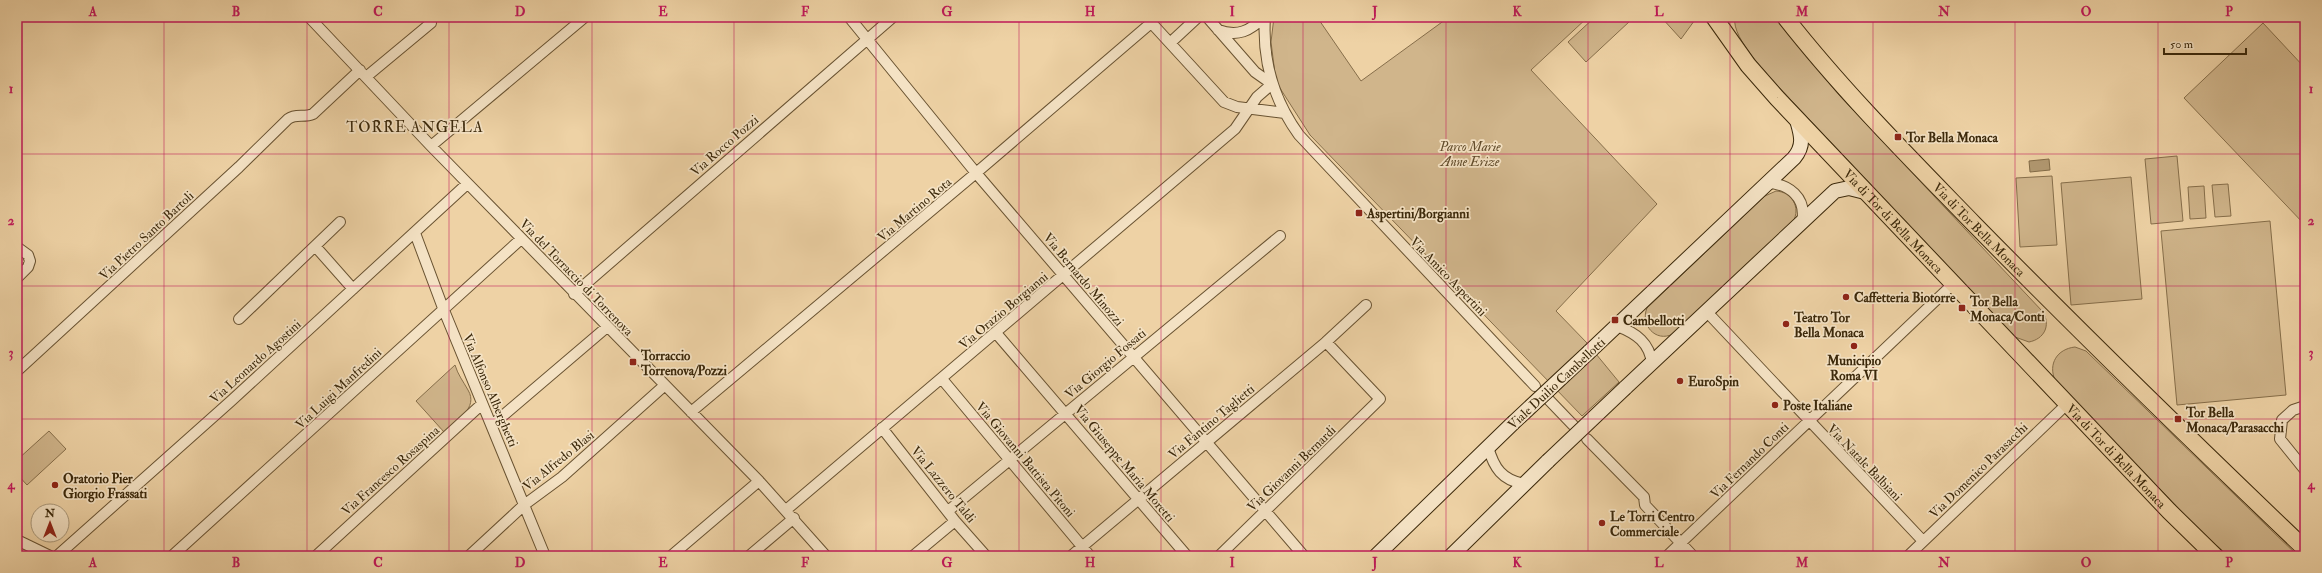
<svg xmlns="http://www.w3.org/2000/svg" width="2322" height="573" viewBox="0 0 2322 573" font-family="'IM FELL Double Pica',serif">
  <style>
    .green { fill: #d0b58b; stroke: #866e4a }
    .water { fill: #b19870; stroke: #826b47 }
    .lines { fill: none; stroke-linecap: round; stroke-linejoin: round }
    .minor-casing { stroke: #685231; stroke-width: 12 }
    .secondary-casing { stroke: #3b280a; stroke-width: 16 }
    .primary-casing { stroke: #3b280a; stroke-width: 18 }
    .minor { stroke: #f4e2c4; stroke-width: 10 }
    .secondary { stroke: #f4e2c4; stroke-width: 14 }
    .primary { stroke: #eed2a5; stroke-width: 16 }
    .secondary-bridge-casing { stroke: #3b280a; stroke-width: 16; stroke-linecap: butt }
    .secondary-bridge { stroke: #f4e2c4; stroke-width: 14 }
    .grid { fill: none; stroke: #c2185b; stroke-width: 1; stroke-opacity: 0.55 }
    .poi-dot { fill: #8f2418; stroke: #f4e2c4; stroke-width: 1.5 }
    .labels { text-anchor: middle; stroke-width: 3.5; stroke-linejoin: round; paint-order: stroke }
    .poi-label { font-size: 13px; font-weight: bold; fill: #3b280a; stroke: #f4e2c4; text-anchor: start }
    .street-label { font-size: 13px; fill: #3b280a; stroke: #f4e2c4 }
    .park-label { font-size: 13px; font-style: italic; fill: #604b2a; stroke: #f4e2c4 }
    .quarter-label { font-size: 15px; letter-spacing: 1px; fill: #3b280a; stroke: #f4e2c4 }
    .neatline { fill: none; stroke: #c2185b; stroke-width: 1.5 }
    .grid-label { font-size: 13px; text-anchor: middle; font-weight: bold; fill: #c2185b }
  </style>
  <rect width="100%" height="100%" fill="#eed2a5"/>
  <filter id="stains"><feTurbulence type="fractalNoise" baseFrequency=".005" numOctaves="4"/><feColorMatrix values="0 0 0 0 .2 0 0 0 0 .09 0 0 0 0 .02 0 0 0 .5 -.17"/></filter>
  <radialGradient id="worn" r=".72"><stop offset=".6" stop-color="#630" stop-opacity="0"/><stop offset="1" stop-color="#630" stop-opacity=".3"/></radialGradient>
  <path class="green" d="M1274 17H1317L1361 81 1449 17H1588L1531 70 1657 204 1556 311 1587 343 1619 382 1582 416 1310 135 1276 82 1271 42Z
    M1595 17H1626L1630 21 1586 62 1568 42Z
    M1661 17H1697L1681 39Z
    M1735 17H1774L1839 95 2043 312C2051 326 2044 339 2029 342L2015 337 1790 99C1775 82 1730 39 1735 17Z
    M2263 23 2305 68V225L2184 98Z
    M2177 156 2183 221 2151 224 2145 159Z
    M2052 176 2057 245 2020 247 2016 178Z
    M2131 177 2142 299 2071 305 2061 183Z
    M2228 184 2231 216 2215 217 2212 185Z
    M2204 186 2206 218 2190 219 2188 187Z
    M1776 191C1792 192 1801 207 1793 222L1673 334C1655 343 1640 324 1647 308L1765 196Z
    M2270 221 2286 395 2177 405 2161 231Z
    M2075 347 2086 351 2298 556H2229L2205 536 2055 380C2048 364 2057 349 2075 347Z
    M455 365C458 375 463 381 468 390 479 408 456 421 444 432L416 401Z
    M49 431 66 449 27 485 17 474V460Z"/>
  <path class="water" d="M2049 159 2050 170 2030 172 2029 161Z"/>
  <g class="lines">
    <g class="minor-casing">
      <path id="minor" d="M309 17 431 146 759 481 826 556
        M849 17 976 173 1303 555
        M1146 17 1224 102 1237 107 1285 113
        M1265 17C1262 61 1273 99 1299 135L1535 386
        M1218 30C1238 37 1250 31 1264 17
        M1170 43 1198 17
        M366 77 431 23
        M431 146 585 17
        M1766 183C1789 183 1807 198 1802 222
        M415 233 443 308 545 556
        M315 246 353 289
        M17 247 28 255 30 261 28 267 17 278
        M574 294 893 17
        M1707 312 1923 541
        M239 319 340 222
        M1617 326C1636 333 1650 343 1652 364
        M996 333 1187 556
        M17 371 239 167 288 119C296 113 304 118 313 114L360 70
        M942 379 1090 556
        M1549 400 1573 425
        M2305 406 2293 410 2282 420 2280 439 2305 470
        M691 412 976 173 1151 23
        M492 425 607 327
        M882 428 955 521 986 556
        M1587 439 1644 497 1645 505 1693 556
        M1488 447C1494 468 1502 480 1524 484
        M786 510 1235 129 1257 97 1272 84 1255 72 1207 17
        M948 511 1280 236
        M17 540 50 556
        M57 556 231 401 467 184
        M172 556 521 239
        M316 556 482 404
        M469 556 524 505 562 477 665 385
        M671 556 759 481
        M749 556 794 518
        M913 556 955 521
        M1071 556 1326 342 1366 305
        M1219 556 1380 399 1326 342
        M1667 556 1953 284
        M1908 556 2067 404"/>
    </g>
    <g class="secondary-casing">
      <path id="secondary" d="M1589 352 1794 158C1805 145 1801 134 1797 120
        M1625 388 1835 191 1849 188 1865 192
        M1376 556 1513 423
        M1451 556 1548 461"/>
    </g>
    <g class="primary-casing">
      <g id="primary">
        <path id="s1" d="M1714 17 1748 65 1777 98 2169 511 2215 556"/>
        <path id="s2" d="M1785 17C1843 91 1909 157 1974 224 2082 334 2193 442 2305 549"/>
      </g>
    </g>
    <use href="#minor" class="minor"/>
    <use href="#secondary" class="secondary"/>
    <use href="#primary" class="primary"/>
    <g class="secondary-bridge-casing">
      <path id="secondary-bridge" d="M1513 423 1589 352
        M1548 461 1625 388"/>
    </g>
    <use href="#secondary-bridge" class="secondary-bridge"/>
  </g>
  <path class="grid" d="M164 17V556M307 17V556M449 17V556M592 17V556M734 17V556M876 17V556M1019 17V556M1161 17V556M1303 17V556M1446 17V556M1588 17V556M1730 17V556M1873 17V556M2015 17V556M2158 17V556M17 154H2305M17 286H2305M17 419H2305"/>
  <g class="poi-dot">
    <rect x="1894" y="133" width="8" height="8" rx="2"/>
    <rect x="1355" y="209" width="8" height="8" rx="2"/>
    <circle cx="1846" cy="297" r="4"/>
    <rect x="1958" y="304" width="8" height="8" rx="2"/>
    <rect x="1611" y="316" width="8" height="8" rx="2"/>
    <circle cx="1786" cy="324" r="4"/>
    <circle cx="1854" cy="346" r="4"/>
    <rect x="629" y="358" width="8" height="8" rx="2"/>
    <circle cx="1680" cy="381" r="4"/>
    <circle cx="1775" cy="405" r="4"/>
    <rect x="2174" y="415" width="8" height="8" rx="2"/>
    <circle cx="55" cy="485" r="4"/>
    <circle cx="1602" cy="523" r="4"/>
  </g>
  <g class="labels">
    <g class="poi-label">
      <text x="1906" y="142">Tor Bella Monaca</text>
      <text x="1367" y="218">Aspertini/Borgianni</text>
      <text x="1854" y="302">Caffetteria Biotorre</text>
      <text x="1970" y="306">Tor Bella<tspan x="1970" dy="15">Monaca/Conti</tspan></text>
      <text x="1794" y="322">Teatro Tor<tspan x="1794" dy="15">Bella Monaca</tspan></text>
      <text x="1623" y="325">Cambellotti</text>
      <text x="641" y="360">Torraccio<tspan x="641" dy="15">Torrenova/Pozzi</tspan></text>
      <text x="1854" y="365" text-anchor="middle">Municipio<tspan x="1854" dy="15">Roma VI</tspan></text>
      <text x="1688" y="386">EuroSpin</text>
      <text x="1783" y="410">Poste Italiane</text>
      <text x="2186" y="417">Tor Bella<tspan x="2186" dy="15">Monaca/Parasacchi</tspan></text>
      <text x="63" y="483">Oratorio Pier<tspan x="63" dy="15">Giorgio Frassati</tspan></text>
      <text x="1610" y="521">Le Torri Centro<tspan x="1610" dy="15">Commerciale</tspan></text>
    </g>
    <g class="street-label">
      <text transform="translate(724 145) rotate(-41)" y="5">Via Rocco Pozzi</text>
      <text transform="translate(914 209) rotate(-40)" y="5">Via Martino Rota</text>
      <text dy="5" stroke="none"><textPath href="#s1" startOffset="272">Via di Tor di Bella Monaca</textPath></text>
      <text dy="5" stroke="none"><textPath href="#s2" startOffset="288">Via di Tor Bella Monaca</textPath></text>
      <text transform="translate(146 235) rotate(-43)" y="5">Via Pietro Santo Bartoli</text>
      <text transform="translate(1449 276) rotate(46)" y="5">Via Amico Aspertini</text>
      <text transform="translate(577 277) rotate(46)" y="5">Via del Torraccio di Torrenova</text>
      <text transform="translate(1084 279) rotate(50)" y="5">Via Bernardo Minozzi</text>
      <text transform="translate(1003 310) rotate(-40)" y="5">Via Orazio Borgianni</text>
      <text transform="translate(255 361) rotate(-42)" y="5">Via Leonardo Agostini</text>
      <text transform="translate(1105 363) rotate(-40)" y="5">Via Giorgio Fossati</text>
      <text transform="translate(1556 383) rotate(-43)" y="5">Viale Duilio Cambellotti</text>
      <text transform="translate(338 388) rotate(-43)" y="5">Via Luigi Manfredini</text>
      <text transform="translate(491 390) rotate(67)" y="5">Via Alfonso Alberghetti</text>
      <text transform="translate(1211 421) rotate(-40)" y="5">Via Fantino Taglietti</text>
      <text dy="5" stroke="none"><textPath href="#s1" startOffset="596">Via di Tor di Bella Monaca</textPath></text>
      <text transform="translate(1026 459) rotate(50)" y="5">Via Giovanni Battista Pitoni</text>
      <text transform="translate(558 460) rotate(-39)" y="5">Via Alfredo Blasi</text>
      <text transform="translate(1749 460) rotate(-44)" y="5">Via Fernando Conti</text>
      <text transform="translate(1865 462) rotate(46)" y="5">Via Natale Balbiani</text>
      <text transform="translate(1125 463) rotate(50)" y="5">Via Giuseppe Maria Moretti</text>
      <text transform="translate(1291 468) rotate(-44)" y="5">Via Giovanni Bernardi</text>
      <text transform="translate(390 470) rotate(-42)" y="5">Via Francesco Rosaspina</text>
      <text transform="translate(1978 470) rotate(-44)" y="5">Via Domenico Parasacchi</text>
      <text transform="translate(944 484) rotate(51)" y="5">Via Lazzero Taldi</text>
    </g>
    <g class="park-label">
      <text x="1470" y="151">Parco Marie<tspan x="1470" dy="15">Anne Erize</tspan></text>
    </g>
    <g class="quarter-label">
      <text x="415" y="132">TORRE ANGELA</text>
    </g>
  </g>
  <rect width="2322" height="573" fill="none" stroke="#eed2a5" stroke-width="44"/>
  <g transform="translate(50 523)"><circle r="19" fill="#f4e2c4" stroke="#aa987a"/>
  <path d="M0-3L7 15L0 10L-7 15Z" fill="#8f2418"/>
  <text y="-6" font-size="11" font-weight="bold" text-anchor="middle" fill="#3b280a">N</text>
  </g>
  <path d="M2164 48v6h82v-6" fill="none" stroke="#3b280a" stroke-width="2"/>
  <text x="2170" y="48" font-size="12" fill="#3b280a" stroke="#f4e2c4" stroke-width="3" paint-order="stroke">50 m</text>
  <rect x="22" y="22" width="2278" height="529" class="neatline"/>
  <g class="grid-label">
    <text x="93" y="16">A</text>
    <text x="236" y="16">B</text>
    <text x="378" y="16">C</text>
    <text x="520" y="16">D</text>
    <text x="663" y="16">E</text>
    <text x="805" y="16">F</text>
    <text x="947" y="16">G</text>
    <text x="1090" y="16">H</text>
    <text x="1232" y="16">I</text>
    <text x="1375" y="16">J</text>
    <text x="1517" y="16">K</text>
    <text x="1659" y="16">L</text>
    <text x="1802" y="16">M</text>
    <text x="1944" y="16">N</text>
    <text x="2086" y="16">O</text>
    <text x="2229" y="16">P</text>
    <text x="11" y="93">1</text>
    <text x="2311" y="93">1</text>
    <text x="11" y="225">2</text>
    <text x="2311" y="225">2</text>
    <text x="11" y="357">3</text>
    <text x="2311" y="357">3</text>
    <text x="11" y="489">4</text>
    <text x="2311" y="489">4</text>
    <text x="93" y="567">A</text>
    <text x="236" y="567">B</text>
    <text x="378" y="567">C</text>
    <text x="520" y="567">D</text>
    <text x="663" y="567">E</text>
    <text x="805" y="567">F</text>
    <text x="947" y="567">G</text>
    <text x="1090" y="567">H</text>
    <text x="1232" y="567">I</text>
    <text x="1375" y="567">J</text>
    <text x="1517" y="567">K</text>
    <text x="1659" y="567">L</text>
    <text x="1802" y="567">M</text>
    <text x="1944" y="567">N</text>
    <text x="2086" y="567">O</text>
    <text x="2229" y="567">P</text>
  </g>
  <rect width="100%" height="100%" filter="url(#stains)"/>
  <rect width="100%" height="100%" fill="url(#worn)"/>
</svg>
